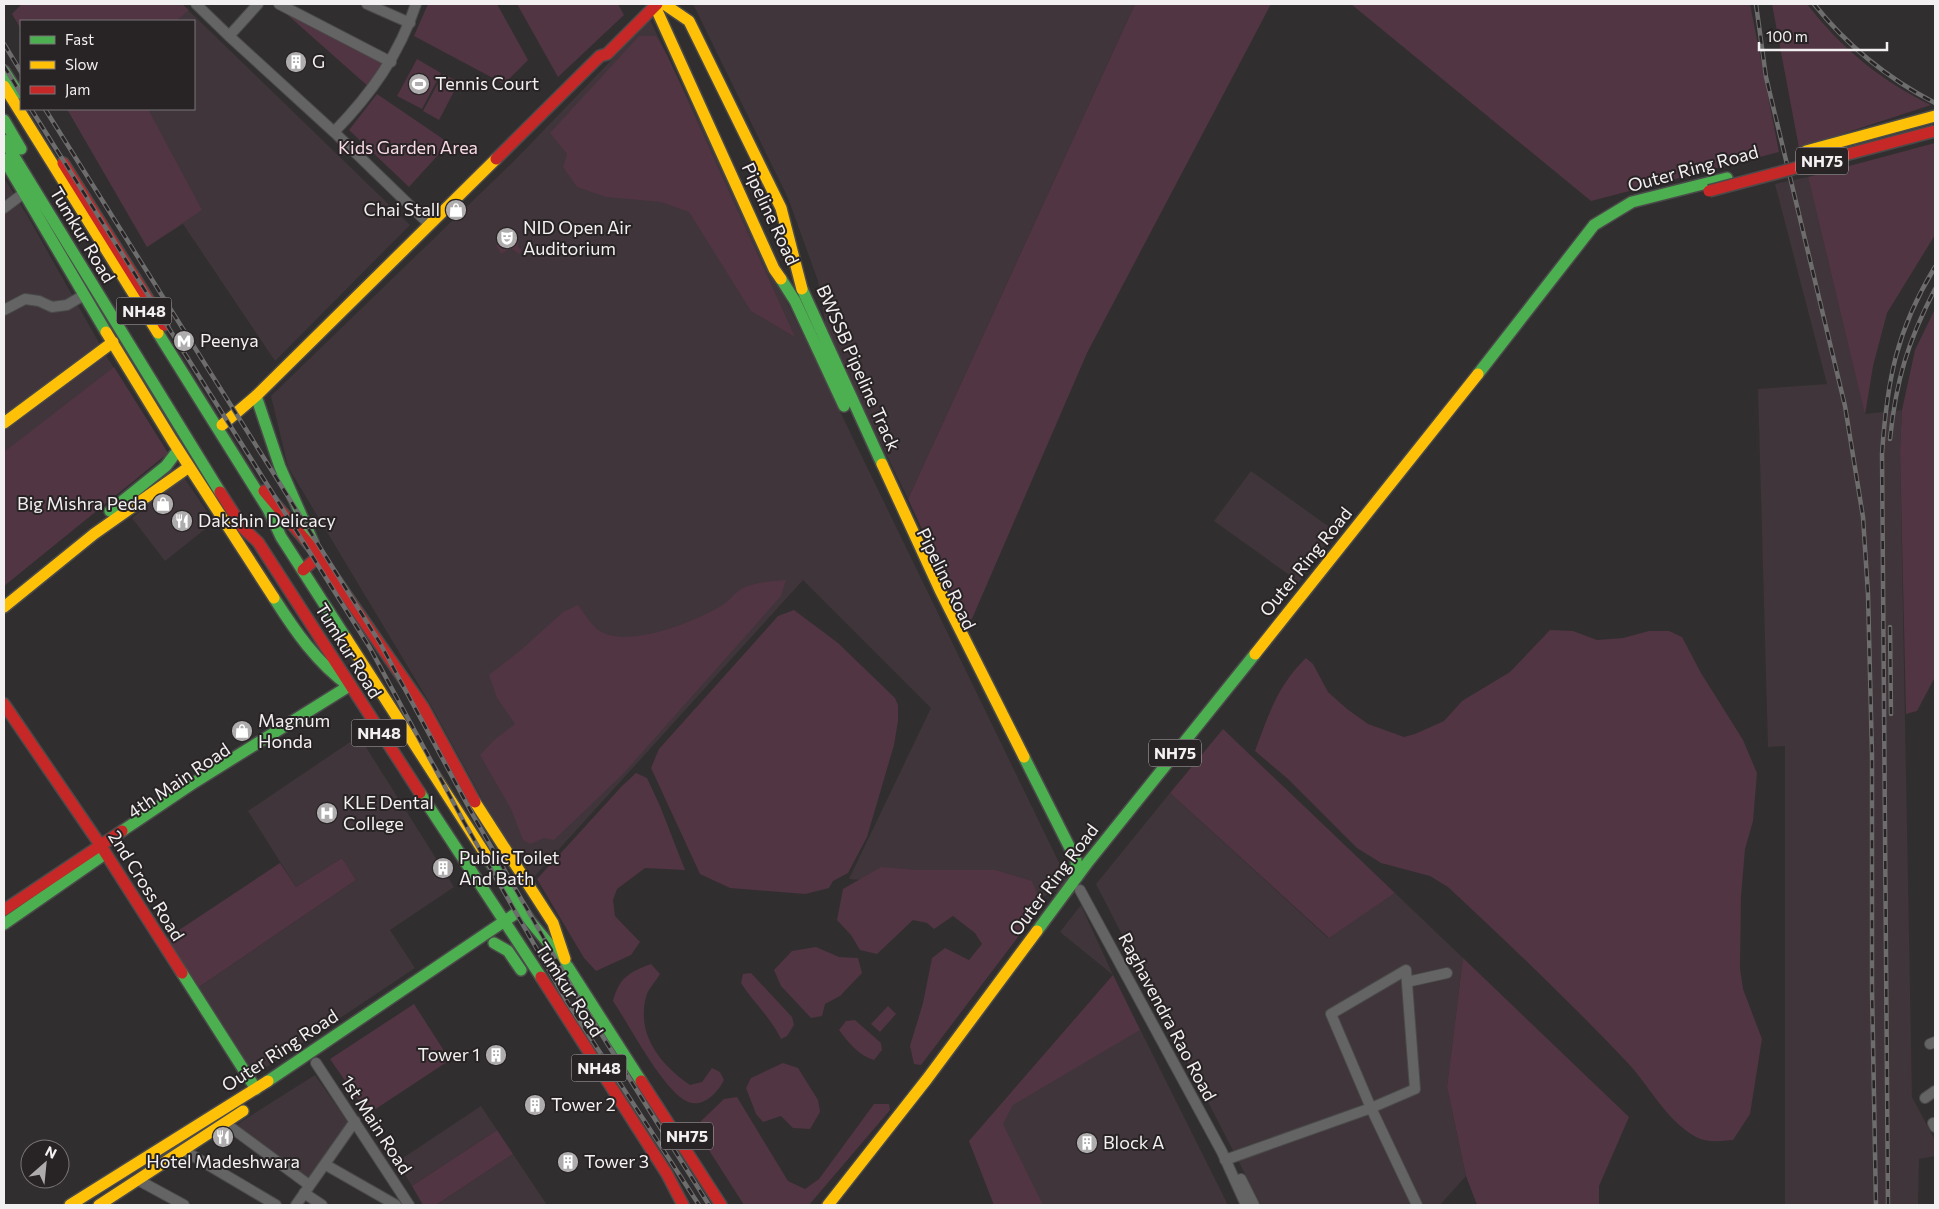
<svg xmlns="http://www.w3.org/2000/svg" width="1939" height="1209" viewBox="0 0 1939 1209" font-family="Commissioner,sans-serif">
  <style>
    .built { fill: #3f353a }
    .green { fill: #513542 }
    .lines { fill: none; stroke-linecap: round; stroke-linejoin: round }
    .street-casing { stroke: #4b4a4a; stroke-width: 12 }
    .fast-casing { stroke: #4b4a4a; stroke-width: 14 }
    .slow-casing { stroke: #4b4a4a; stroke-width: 14 }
    .jam-casing { stroke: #4b4a4a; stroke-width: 14 }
    .street { stroke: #646465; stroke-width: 10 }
    .fast { stroke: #4caf50; stroke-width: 11 }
    .slow { stroke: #ffc107; stroke-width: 11 }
    .jam { stroke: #c62828; stroke-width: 11 }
    .rail-casing { stroke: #6d6d6d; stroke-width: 4.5 }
    .rail { stroke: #282325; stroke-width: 2.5; stroke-dasharray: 8; stroke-linecap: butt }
    .jam-bridge-casing { stroke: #4b4a4a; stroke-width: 14; stroke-linecap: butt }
    .jam-bridge { stroke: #c62828; stroke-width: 11 }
    .labels { text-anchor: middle; stroke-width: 4; stroke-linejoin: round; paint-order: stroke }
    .shield { fill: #282325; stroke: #b6b2b4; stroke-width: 1 }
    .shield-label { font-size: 16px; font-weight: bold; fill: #f3f0f1 }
    .poi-label { font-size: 18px; fill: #f3f0f1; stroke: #282325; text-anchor: start }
    .park-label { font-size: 18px; fill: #f8d9e6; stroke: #282325 }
    .street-label { font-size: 18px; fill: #f3f0f1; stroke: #282325 }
  </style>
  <rect width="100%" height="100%" fill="#312e2f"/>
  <path class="built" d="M22 4H182L410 225 275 361 183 224 147 247 67 109H194V21H21V29L12 14Z
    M693 4H1135L908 499 827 333 818 281 788 198Z
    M650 20 1068 881 1058 894 1055 890 1050 889 1046 896 849 879 931 708 803 580 533 878 495 823 429 702 288 467 271 396 514 161Z
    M1808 177 1865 414 1902 410 1900 451 1912 1097 1935 1140V1156L1919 1159 1918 1205H1785V746L1768 747 1758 389 1827 384 1775 184Z
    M4 178 27 215 107 357 168 453 4 586Z
    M1251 471 1335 531 1299 582 1214 521Z
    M183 476 214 522 165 561 132 518Z
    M359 736 454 887 390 930 415 968 255 1075 199 987 356 880 342 858 296 887 248 811Z
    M1170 793 1328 938 1395 893 1463 958 1447 1087 1466 1176 1440 1205H1261L1096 884Z
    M1081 905 1113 975 1228 1205H994L969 1141 1113 975 1060 932Z
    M315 1075 350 1125 309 1180 236 1125Z
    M481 1106 497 1130 412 1186 397 1162Z
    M513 1154 547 1205H436Z"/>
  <path class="green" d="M22 4H182L189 10 176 21H21V29L12 14Z
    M428 4H497L528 60 504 84 414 36Z
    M517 4H618L624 15 558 77Z
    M1135 4H1271L1087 353 968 628 908 499Z
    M1351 4H1750L1779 152 1591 201Z
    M1772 4H1807C1841 48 1881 81 1931 105L1799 148Z
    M282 10 385 63 370 88Z
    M639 36H656L667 55 795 337 751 311 689 212 661 202 606 197 577 187 563 167 567 154 550 133Z
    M417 59 441 73 422 109 397 96Z
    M443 74 459 82 439 120 423 111Z
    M377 94 449 143 409 187 349 130Z
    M67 109H148L202 210 147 247Z
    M1935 143V235L1887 313 1873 366 1865 415 1808 177Z
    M508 233 518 241V247L522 250 519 254 511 248 501 254 496 245 504 241 503 237Z
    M1935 309V677L1917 711 1906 714 1900 451 1902 410 1915 350Z
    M114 367 168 453 4 586V452Z
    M786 580 781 596 623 774 554 840 544 838 530 844 523 840 511 809 480 755 494 740 515 724 497 698 489 675 521 650 563 612 578 605C584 613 590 623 597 629 625 651 698 621 724 604 731 599 737 590 745 587 758 582 773 581 786 580Z
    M794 610 838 643 895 698 898 705V721L894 745 867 837 848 873 833 881 829 888 805 894 730 888 700 874 651 768 659 749 778 616Z
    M1550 630 1573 631 1597 640 1623 638 1649 631H1669L1682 637 1701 673 1743 740 1757 773 1753 821 1745 849 1741 896 1740 968 1743 989 1762 1039 1750 1114 1733 1140C1721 1141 1707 1143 1696 1137 1664 1119 1649 1084 1624 1059 1567 999 1508 943 1448 887L1430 876 1381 863 1357 848 1288 779 1255 751C1269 714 1277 686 1306 658L1313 664 1328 692 1347 709 1368 724 1404 737 1415 734 1444 721 1462 701 1510 672Z
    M1223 729 1395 893 1329 938 1170 793Z
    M636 773 647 778 660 806 685 870 645 868 617 889 613 900 615 916 640 942 631 955 596 971 584 958 537 879 622 786Z
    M342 858 356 880 199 987 167 938 280 863 296 887Z
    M881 867 918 870H995L1032 881 1040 901V908L921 1065 914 1064 910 1046 923 1003 932 958 945 948 969 960 982 944 975 933 953 916 934 929 927 923 913 920 877 954 860 950 851 935 837 920 843 889Z
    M816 947 839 957 858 958 862 973 840 996 825 1004 822 1016 811 1018 781 986 774 970 792 951Z
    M1463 958 1629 1117 1599 1186V1205H1477L1466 1176 1447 1087Z
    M651 964 660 974C656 981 648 989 646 997 636 1035 661 1065 690 1085L702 1082 712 1068 720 1072 724 1080C718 1092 704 1108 688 1102 663 1091 630 1026 613 1001 619 978 629 972 651 964Z
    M751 973 792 1017 794 1025 787 1036 781 1039C771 1018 753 1002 741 983L743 974Z
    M1113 975 1140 1030 1013 1105 1003 1124 1043 1205H994L969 1141Z
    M414 1004 450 1060 368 1114 330 1059Z
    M888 1006 896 1014 880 1032 871 1024Z
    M855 1020 881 1043 882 1050 874 1060C859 1056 848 1042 839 1030L846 1021Z
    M783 1063 798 1068 818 1100 820 1112 810 1129 793 1128 781 1116 763 1122 756 1114 746 1088 751 1078Z
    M737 1097 788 1181 805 1189 819 1179 874 1104H889L890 1110 809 1205H744L705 1144 701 1121 724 1099Z
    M497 1130 513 1154 436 1205H423L412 1186Z"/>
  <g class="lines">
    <g class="street-casing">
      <path id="street" d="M196 4 229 36
        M258 4 229 36 334 132 429 224
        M279 4 391 62
        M367 4 410 23
        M334 132C371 94 399 55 416 4
        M4 208 24 193
        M4 310 25 299 39 301 52 307 67 305 84 295
        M1080 890 1222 1152 1246 1205
        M1406 970 1415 1089 1371 1108 1331 1014Z
        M1407 982 1447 973
        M1930 1044 1935 1042
        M316 1063 409 1205
        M1925 1098 1935 1091
        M225 1123 309 1185
        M1933 1123 1935 1127
        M183 1150 276 1205
        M1225 1160 1371 1108 1417 1205
        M326 1165 396 1205
        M1241 1179 1254 1205
        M138 1180 184 1205
        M304 1193 322 1205
        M296 1205 355 1121"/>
    </g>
    <g class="fast-casing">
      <path id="fast" d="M4 71 18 93
        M4 120 21 149
        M4 140 220 492
        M4 159 106 332
        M781 279 795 301 844 406
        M802 289 882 464
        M158 333 268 509 281 537 346 638
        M1478 374 1594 225 1632 202 1727 178
        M256 396 280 467 313 542
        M110 511 166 466 178 450
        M1024 757 1076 860 1077 877
        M420 793 541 977
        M122 831 195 782 349 686C317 663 295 631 274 598
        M489 860 530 921 568 967 641 1081
        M4 924 102 856
        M1037 931 1088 862 1255 654
        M494 943 508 951 521 970
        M182 973 256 1089
        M268 1081 515 914"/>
    </g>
    <g class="slow-casing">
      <path id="slow" d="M654 4 774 269 781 279
        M664 4 689 21 781 208 802 289
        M4 86 158 333
        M1806 151 1935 116
        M106 332 172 440 274 598
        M4 423 113 342
        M222 425 256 396 496 159
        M882 464 940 590 1024 757
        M4 607 94 534 189 467
        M346 638 489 860
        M1255 654 1478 374
        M475 802 553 923 565 959
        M70 1205 268 1081
        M99 1205 243 1111
        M828 1205 927 1079 1037 931"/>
    </g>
    <g class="jam-casing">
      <path id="jam" d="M496 159 600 56 607 54 657 4
        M63 163 164 325
        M264 491 319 556 423 707 475 802
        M220 492 243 528 258 542 420 793
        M303 570 319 556
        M4 704 101 846 182 973
        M4 910 122 831
        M541 977 667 1174 683 1205
        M641 1081 721 1205"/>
    </g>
    <use href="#street" class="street"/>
    <use href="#fast" class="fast"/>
    <use href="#slow" class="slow"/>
    <use href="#jam" class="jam"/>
    <g class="rail-casing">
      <path id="rail" d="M1756 4 1766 77 1845 406 1863 517 1868 594 1872 755V989L1876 1205
        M1814 4C1848 47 1887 78 1935 103
        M4 44 21 72
        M4 66 21 94
        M31 109 370 648 464 822 566 1000 699 1205
        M45 109 380 643 474 817 576 994 709 1205
        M1890 439C1896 380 1908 341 1935 289
        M1890 627 1891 714
        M1888 1205 1882 454C1887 381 1896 331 1935 267"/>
    </g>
    <use href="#rail" class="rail"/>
    <g class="jam-bridge-casing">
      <path id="jam-bridge" d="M1709 191 1935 131"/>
    </g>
    <use href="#jam-bridge" class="jam-bridge"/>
  </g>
  <defs>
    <g id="building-disc" transform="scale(1.125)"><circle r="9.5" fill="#afacad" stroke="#282325"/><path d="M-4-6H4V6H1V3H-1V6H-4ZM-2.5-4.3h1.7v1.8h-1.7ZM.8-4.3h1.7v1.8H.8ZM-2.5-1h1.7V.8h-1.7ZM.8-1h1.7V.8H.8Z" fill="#fff"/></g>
    <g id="stadium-disc" transform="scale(1.125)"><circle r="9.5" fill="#afacad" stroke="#282325"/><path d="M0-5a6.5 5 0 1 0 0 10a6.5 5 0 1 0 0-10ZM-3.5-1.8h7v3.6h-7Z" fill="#fff"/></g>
    <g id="shop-disc" transform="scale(1.125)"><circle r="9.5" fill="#afacad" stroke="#282325"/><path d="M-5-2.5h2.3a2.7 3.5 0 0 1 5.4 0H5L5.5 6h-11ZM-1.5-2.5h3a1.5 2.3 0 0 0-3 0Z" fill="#fff"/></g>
    <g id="theatre-disc" transform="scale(1.125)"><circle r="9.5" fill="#afacad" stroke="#282325"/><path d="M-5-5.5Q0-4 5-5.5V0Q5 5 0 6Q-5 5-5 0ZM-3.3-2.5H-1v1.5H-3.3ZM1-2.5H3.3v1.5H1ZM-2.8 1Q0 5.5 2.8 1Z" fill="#fff"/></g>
    <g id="metro-disc" transform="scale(1.125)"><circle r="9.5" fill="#afacad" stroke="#282325"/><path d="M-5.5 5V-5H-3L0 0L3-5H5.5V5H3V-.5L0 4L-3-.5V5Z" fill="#fff"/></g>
    <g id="restaurant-disc" transform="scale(1.125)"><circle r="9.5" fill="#afacad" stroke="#282325"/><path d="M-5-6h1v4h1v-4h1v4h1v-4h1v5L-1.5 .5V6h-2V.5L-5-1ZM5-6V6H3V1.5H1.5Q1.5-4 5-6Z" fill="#fff"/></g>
    <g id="hospital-disc" transform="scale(1.125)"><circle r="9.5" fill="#afacad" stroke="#282325"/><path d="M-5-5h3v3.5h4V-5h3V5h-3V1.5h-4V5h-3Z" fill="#fff"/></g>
  </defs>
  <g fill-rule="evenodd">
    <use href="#building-disc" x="296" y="62"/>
    <use href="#stadium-disc" x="419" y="84"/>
    <use href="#shop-disc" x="456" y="210"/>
    <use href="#theatre-disc" x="507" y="238"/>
    <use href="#metro-disc" x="184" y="341"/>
    <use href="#shop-disc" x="163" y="504"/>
    <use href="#restaurant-disc" x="182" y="521"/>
    <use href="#shop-disc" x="242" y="731"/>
    <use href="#hospital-disc" x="327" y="813"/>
    <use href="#building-disc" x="443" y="868"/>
    <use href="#building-disc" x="496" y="1055"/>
    <use href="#building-disc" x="535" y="1105"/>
    <use href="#restaurant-disc" x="223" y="1137"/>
    <use href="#building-disc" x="1087" y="1143"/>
    <use href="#building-disc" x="568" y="1162"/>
  </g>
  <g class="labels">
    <g class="shield">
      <rect x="1796" y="147.5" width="52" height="27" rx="4"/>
      <rect x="116.5" y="297.5" width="55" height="27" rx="4"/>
      <rect x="351.5" y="719.5" width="55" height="27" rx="4"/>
      <rect x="1149" y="739.5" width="52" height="27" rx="4"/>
      <rect x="571.5" y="1054.5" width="55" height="27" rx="4"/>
      <rect x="661" y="1122.5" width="52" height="27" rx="4"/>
    </g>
    <g class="shield-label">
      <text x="1822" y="167">NH75</text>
      <text x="144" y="317">NH48</text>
      <text x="379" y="739">NH48</text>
      <text x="1175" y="759">NH75</text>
      <text x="599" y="1074">NH48</text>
      <text x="687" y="1142">NH75</text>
    </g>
    <g class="poi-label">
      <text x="312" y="68">G</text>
      <text x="435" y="90">Tennis Court</text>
      <text x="440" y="216" text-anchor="end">Chai Stall</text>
      <text x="523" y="234">NID Open Air<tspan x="523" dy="21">Auditorium</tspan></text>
      <text x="200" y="347">Peenya</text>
      <text x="147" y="510" text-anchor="end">Big Mishra Peda</text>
      <text x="198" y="527">Dakshin Delicacy</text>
      <text x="258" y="727">Magnum<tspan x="258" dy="21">Honda</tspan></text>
      <text x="343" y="809">KLE Dental<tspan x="343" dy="21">College</tspan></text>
      <text x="459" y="864">Public Toilet<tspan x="459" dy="21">And Bath</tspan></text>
      <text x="480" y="1061" text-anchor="end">Tower 1</text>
      <text x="551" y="1111">Tower 2</text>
      <text x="1103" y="1149">Block A</text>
      <text x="223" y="1168" text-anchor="middle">Hotel Madeshwara</text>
      <text x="584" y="1168">Tower 3</text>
    </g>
    <g class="park-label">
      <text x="408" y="154">Kids Garden Area</text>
    </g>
    <g class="street-label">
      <text transform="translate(1693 169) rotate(-15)" y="6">Outer Ring Road</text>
      <text transform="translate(770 214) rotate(65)" y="6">Pipeline Road</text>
      <text transform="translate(82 235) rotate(59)" y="6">Tumkur Road</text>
      <text transform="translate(858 368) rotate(66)" y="6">BWSSB Pipeline Track</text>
      <text transform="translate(1306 562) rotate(-51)" y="6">Outer Ring Road</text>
      <text transform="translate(946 579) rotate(64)" y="6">Pipeline Road</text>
      <text transform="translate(348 651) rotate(58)" y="6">Tumkur Road</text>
      <text transform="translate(179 781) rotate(-34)" y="6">4th Main Road</text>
      <text transform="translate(1054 880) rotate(-53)" y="6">Outer Ring Road</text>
      <text transform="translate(146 886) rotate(58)" y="6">2nd Cross Road</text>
      <text transform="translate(569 990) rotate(57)" y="6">Tumkur Road</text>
      <text transform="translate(1167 1017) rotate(62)" y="6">Raghavendra Rao Road</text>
      <text transform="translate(280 1051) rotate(-33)" y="6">Outer Ring Road</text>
      <text transform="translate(376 1125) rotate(57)" y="6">1st Main Road</text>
    </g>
  </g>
  <rect width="1939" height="1209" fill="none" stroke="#f3f0f1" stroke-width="10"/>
  <rect x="20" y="20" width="175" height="90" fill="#282325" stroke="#797577"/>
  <rect x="30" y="36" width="25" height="8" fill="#4caf50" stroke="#797577"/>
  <text x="65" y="45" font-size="15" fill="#f3f0f1">Fast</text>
  <rect x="30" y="61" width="25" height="8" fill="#ffc107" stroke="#797577"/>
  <text x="65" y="70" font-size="15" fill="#f3f0f1">Slow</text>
  <rect x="30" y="86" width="25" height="8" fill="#c62828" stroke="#797577"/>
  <text x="65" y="95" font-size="15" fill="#f3f0f1">Jam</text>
  <g transform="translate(45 1164) rotate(27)"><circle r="24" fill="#282325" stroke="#797577"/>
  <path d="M0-4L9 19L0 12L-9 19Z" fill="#afacad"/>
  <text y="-8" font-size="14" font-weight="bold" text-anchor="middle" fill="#f3f0f1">N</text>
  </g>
  <path d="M1759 42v8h128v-8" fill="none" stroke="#f3f0f1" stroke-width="2.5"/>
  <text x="1766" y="42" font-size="15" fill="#f3f0f1" stroke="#282325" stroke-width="4" paint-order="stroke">100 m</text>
</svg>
